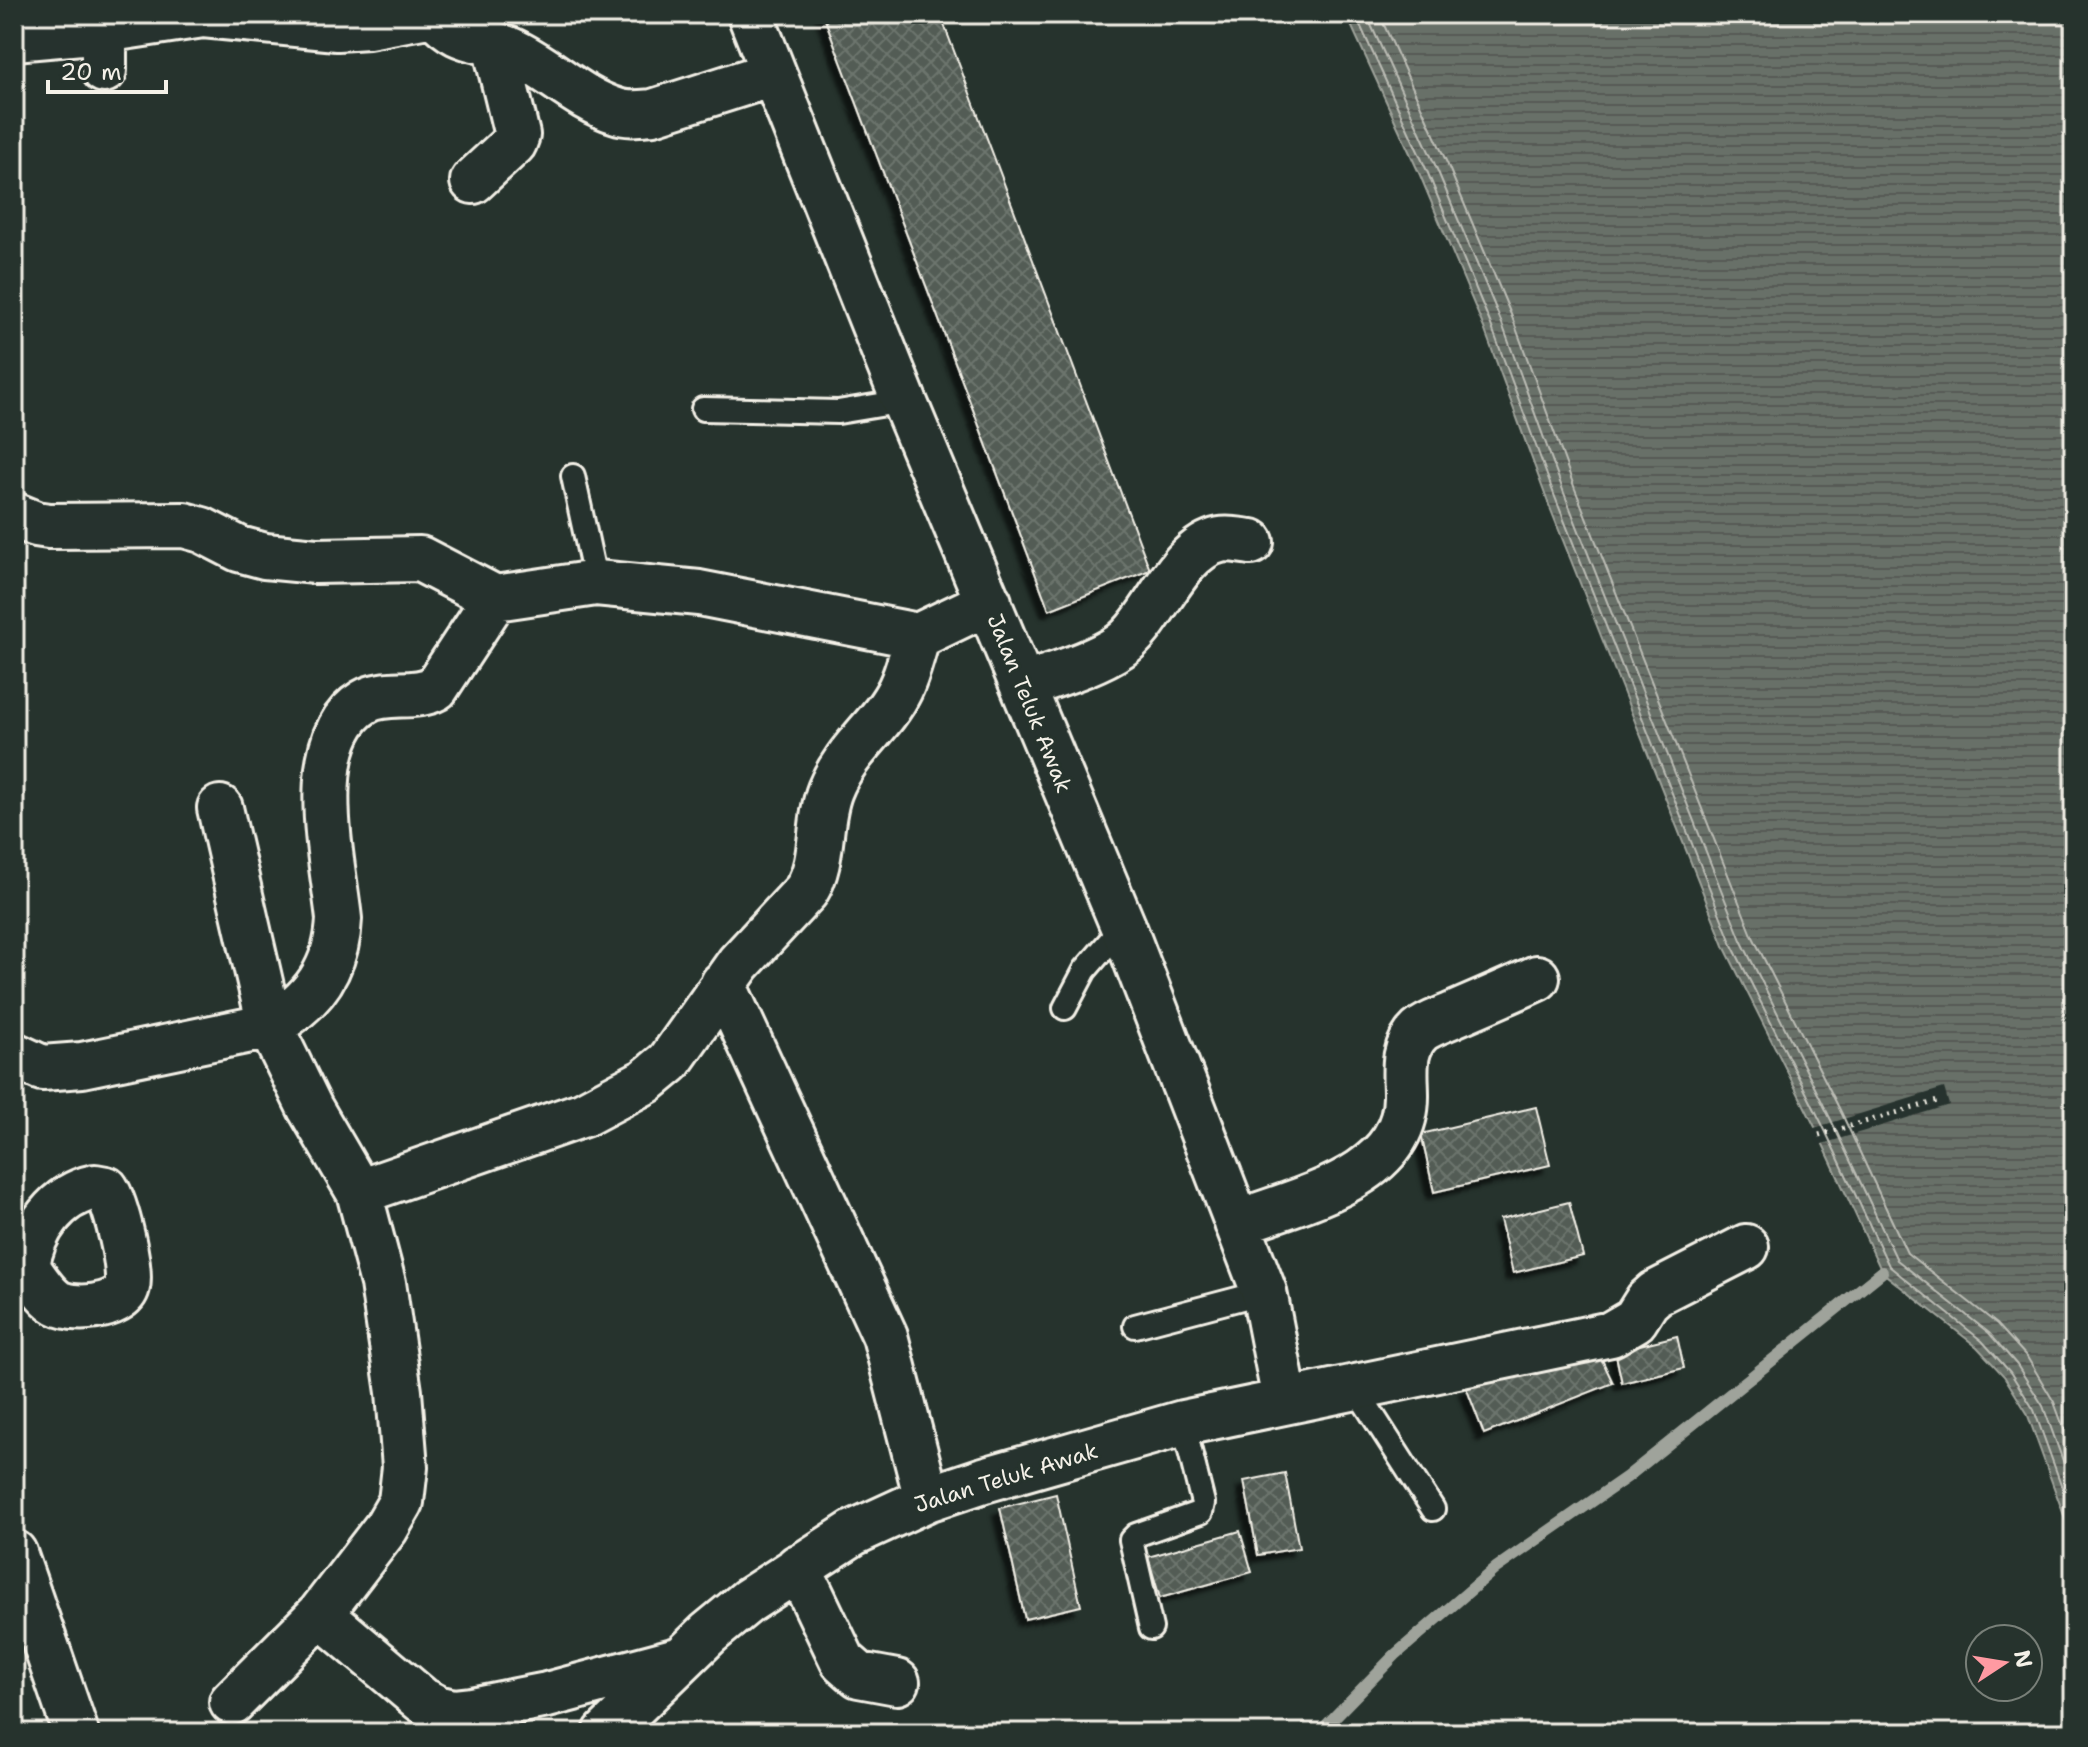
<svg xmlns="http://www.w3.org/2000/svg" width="2088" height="1747" viewBox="0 0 2088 1747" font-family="'Shantell Sans',sans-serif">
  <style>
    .water { fill: url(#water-rules); stroke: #9fa39b; stroke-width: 2 }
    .pier { fill: #26332d }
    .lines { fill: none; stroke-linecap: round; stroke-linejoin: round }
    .shore { stroke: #bcbdb5; stroke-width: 2 }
    .stream { stroke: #9fa39b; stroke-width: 12 }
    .building { fill: url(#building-cross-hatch); stroke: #f4f1e8; stroke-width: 2; filter: url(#shadow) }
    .lane-casing { stroke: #f4f1e8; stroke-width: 28 }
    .street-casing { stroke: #f4f1e8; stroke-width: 50 }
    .secondary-casing { stroke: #f4f1e8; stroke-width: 50 }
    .path { stroke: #f4f1e8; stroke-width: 5; stroke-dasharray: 2 6; stroke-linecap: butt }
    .lane { stroke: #26332d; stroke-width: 22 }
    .street { stroke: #26332d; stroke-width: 44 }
    .secondary { stroke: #26332d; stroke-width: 44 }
    .labels { text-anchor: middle; stroke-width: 6; stroke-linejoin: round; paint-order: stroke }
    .street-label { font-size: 22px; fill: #f4f1e8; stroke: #26332d }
  </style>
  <defs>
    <pattern id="water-rules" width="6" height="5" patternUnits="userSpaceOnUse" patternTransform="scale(2)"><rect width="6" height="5" fill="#676f68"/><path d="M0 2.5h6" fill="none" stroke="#565a55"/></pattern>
    <pattern id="building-cross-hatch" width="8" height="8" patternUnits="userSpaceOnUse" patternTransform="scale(2)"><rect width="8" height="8" fill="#525c55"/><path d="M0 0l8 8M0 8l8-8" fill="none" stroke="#6c746d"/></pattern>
    <filter id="shadow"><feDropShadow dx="-7" dy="7" stdDeviation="2" flood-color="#0009"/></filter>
  </defs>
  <rect width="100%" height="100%" fill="#26332d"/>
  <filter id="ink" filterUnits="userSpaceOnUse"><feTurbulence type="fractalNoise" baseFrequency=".0125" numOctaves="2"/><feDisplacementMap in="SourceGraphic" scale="16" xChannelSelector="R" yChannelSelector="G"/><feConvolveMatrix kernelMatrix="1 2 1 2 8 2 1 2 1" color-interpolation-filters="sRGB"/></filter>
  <g filter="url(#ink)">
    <path class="water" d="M1346 14H2074V1543L2027 1413 2004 1376 1977 1347 1882 1272 1815 1127 1725 948 1547 500 1484 328 1420 175Z"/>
    <path class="pier" d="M1944 1088 1949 1105 1819 1145 1811 1129Z"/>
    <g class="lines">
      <path class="shore" d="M1355 14 1427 171 1491 325 1555 497 1732 945 1822 1124 1889 1266 1982 1341 2010 1372 2034 1410 2074 1520
        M1366 14 1436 167 1501 321 1564 493 1741 940 1831 1120 1897 1260 1989 1333 2017 1365 2043 1406 2074 1491
        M1379 14 1447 163 1512 317 1575 489 1752 935 1842 1114 1907 1253 1997 1324 2027 1357 2054 1402 2074 1456"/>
      <path class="stream" d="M1319 1733 1395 1655 1496 1568 1627 1477 1882 1272"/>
    </g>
    <path class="building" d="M823 14H940L1150 570 1049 610Z
      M1536 1107 1550 1165 1434 1192 1421 1134Z
      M1569 1202 1583 1256 1513 1273 1500 1219Z
      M1677 1336 1684 1368 1622 1383 1615 1351Z
      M1596 1347 1613 1383 1484 1434 1466 1387Z
      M1285 1473 1299 1548 1258 1555 1244 1481Z
      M1056 1494 1081 1606 1025 1619 1000 1508Z
      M1240 1531 1252 1572 1160 1598 1148 1557Z"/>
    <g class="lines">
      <g class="lane-casing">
        <path id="lane" d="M703 409 838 412 904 401
          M573 476 596 583
          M1065 1008 1085 970 1123 926
          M1135 1326 1264 1292
          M1354 1386 1433 1509
          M1151 1628 1131 1540 1136 1535 1201 1512 1203 1503 1183 1423"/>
      </g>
      <g class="street-casing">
        <path id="street" d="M434 14C459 43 478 36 510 50 547 66 577 99 617 111 628 115 641 113 653 112L772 74
          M750 14 904 401 1123 926 1264 1292 1285 1400
          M104 30V70
          M14 38 104 30 203 15 337 28 368 26 433 14
          M473 181 514 143 517 135 495 45
          M14 515 36 524 49 526 184 525 202 530 239 549 265 556 316 561 420 559 495 598 596 583 699 593 918 636 989 602
          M1023 686C1053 675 1093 664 1120 646 1155 622 1176 549 1220 540 1230 538 1241 541 1251 542
          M220 808 270 1026 310 1108 359 1192 383 1283 399 1392 405 1467 401 1502 386 1528 320 1614 232 1702
          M723 984 885 1336 927 1499
          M14 1055 42 1068 82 1065 270 1026C313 1002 337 968 339 919 333 861 303 739 364 702 385 689 414 700 436 688L495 598
          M95 1187 106 1189C116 1205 132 1269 127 1287 122 1308 70 1313 55 1301 44 1293 35 1278 27 1267 32 1230 56 1195 95 1187Z
          M359 1192 584 1114 646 1081 669 1062 739 963 806 891C825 860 817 823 830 790 846 749 882 726 900 689 908 673 912 653 918 636
          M1237 1223C1299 1199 1407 1178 1406 1095 1406 1073 1401 1049 1420 1031 1428 1024 1442 1020 1453 1015 1481 1003 1509 991 1537 978
          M798 1567 843 1661 859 1675 897 1682
          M320 1614 422 1700 437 1708 453 1712 471 1710 547 1695 678 1660
          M606 1733 709 1633 748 1601 853 1533 927 1499 984 1480 1183 1423 1611 1334 1635 1320 1647 1301 1656 1293 1746 1247"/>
      </g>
      <g class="secondary-casing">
        <path id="secondary" d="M14 1553 76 1733"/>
      </g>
      <path class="path" d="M1819 1135 1941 1100"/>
      <use href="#lane" class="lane"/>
      <use href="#street" class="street"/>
      <use href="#secondary" class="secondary"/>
    </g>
  </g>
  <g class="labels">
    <g class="street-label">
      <text transform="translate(1030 703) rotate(68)" y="8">Jalan Teluk Awak</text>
      <text transform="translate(1006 1477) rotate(-17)" y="8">Jalan Teluk Awak</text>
    </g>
  </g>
  <rect width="2088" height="1747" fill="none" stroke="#26332d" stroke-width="48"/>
  <rect x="24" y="24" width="2040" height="1699" fill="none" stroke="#f4f1e8" stroke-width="3" filter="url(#ink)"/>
  <g transform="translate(2004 1663) rotate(78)"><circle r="38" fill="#26332d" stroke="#787f78" stroke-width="2"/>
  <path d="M0-6L14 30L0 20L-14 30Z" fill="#ff9aa2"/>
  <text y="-12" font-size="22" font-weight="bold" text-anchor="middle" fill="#f4f1e8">N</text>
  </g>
  <path d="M48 80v12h118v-12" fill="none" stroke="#f4f1e8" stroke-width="4"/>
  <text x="60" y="80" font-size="24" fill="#f4f1e8" stroke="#26332d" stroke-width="6" paint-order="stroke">20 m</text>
</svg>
